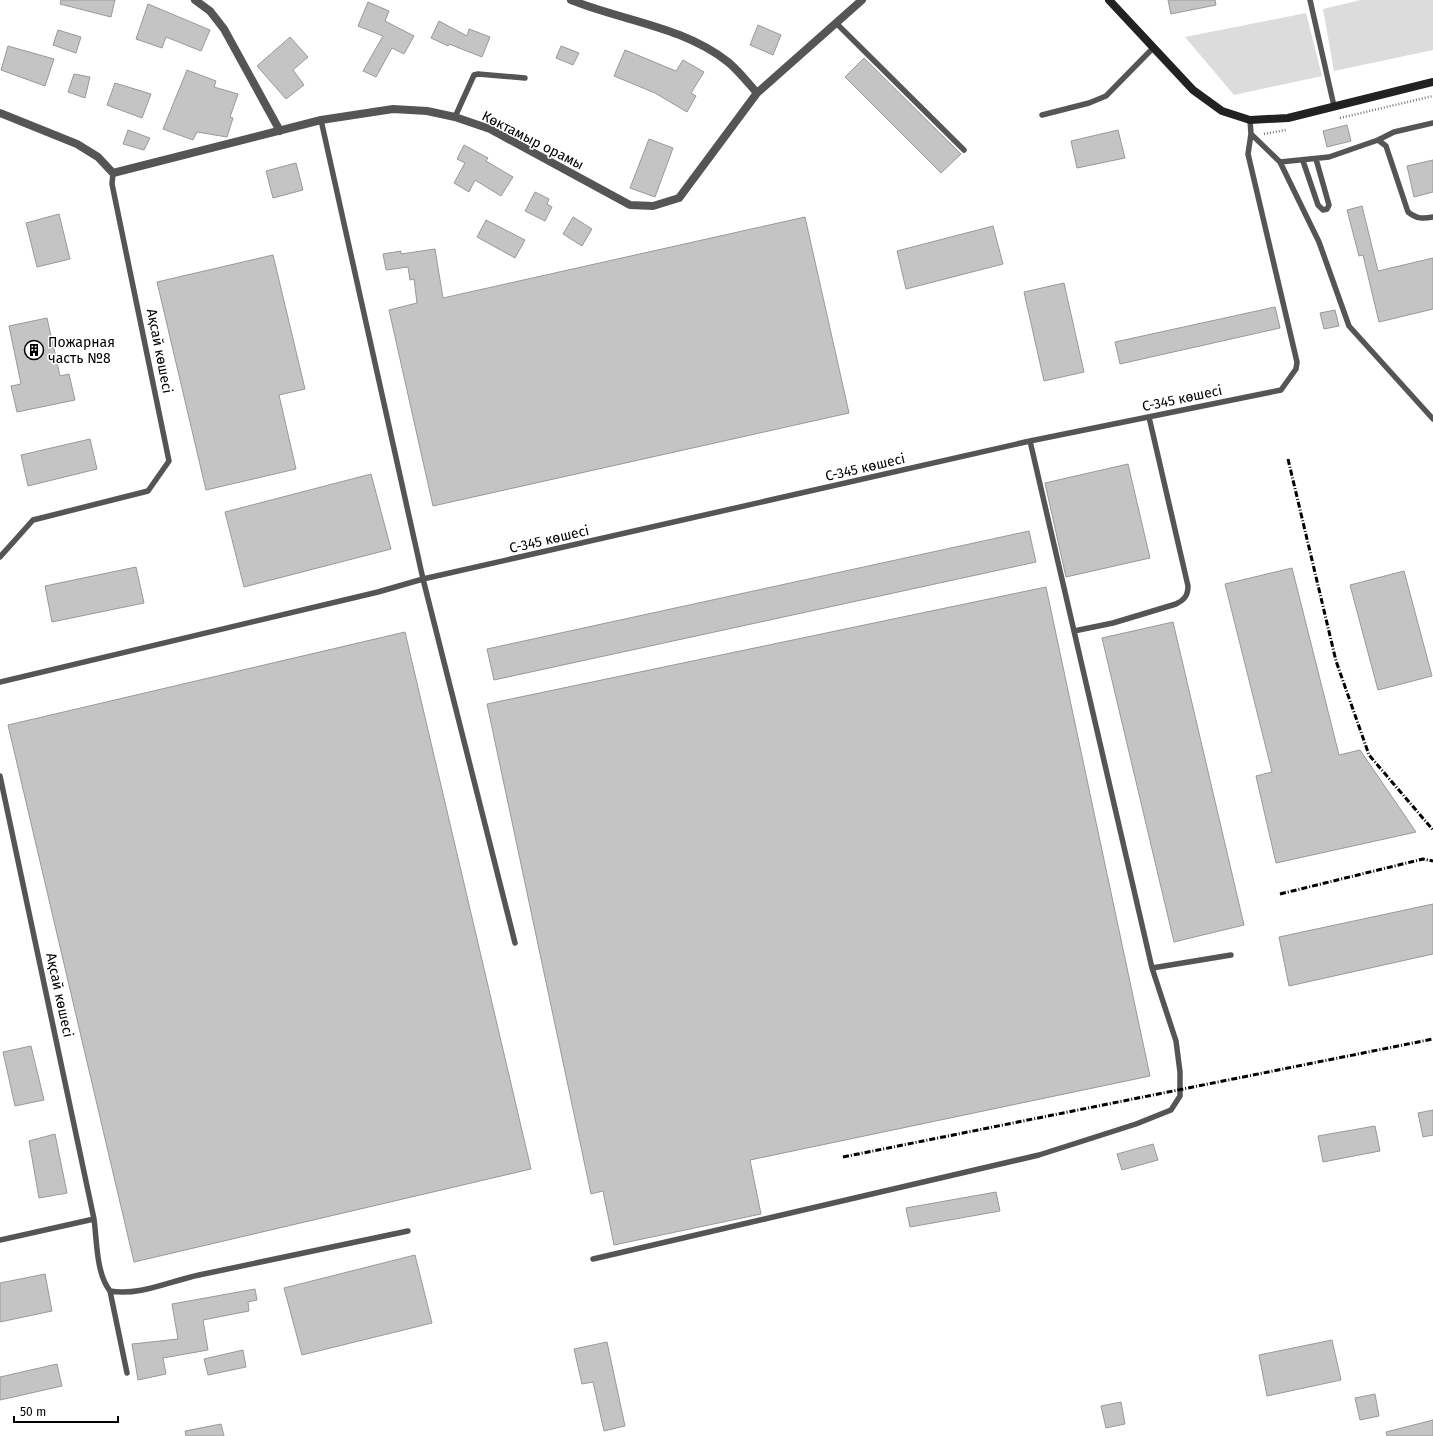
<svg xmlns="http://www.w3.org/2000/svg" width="1433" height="1436" viewBox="0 0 1433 1436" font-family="'Fira Sans',sans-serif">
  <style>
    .green { fill: #dcdcdc }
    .building { fill: #c4c4c4; stroke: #999 }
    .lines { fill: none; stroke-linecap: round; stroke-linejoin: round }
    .path { stroke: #777; stroke-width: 2.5; stroke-dasharray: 1 2; stroke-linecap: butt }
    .lane { stroke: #555; stroke-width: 5.5 }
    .street { stroke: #555; stroke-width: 8 }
    .secondary { stroke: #222; stroke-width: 8 }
    .rail { stroke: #000; stroke-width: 3; stroke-dasharray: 6 2 1 2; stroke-linecap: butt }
    .labels { text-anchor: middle; stroke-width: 3; stroke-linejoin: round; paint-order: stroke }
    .street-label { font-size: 14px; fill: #000; stroke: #fff }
    .poi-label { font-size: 14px; fill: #000; stroke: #fff; text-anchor: start }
  </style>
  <rect width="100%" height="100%" fill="#fff"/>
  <path class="green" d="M1361 0H1433V50L1334 71 1323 9Z
    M1306 13 1322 76 1234 95 1185 37Z"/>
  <path class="building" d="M61 0H115L111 17 60 4Z
    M1168 0H1215L1216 5 1171 14Z
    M368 2 389 11 385 21 414 36 404 54 392 48 376 77 363 71 383 36 358 26Z
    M148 4 210 30 201 51 166 37 162 48 136 39Z
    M439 21 467 36 469 29 490 37 482 57 449 44 448 46 431 38Z
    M758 25 781 35 773 55 750 45Z
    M58 30 81 37 76 53 53 45Z
    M290 37 308 57 293 70 304 85 286 99 257 66Z
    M8 46 54 59 45 86 1 70Z
    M561 46 579 53 573 65 556 58Z
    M625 50 676 71 683 60 704 72 691 93 696 96 687 112 655 93 614 76Z
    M864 58 961 154 941 173 845 77Z
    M187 70 216 81 214 87 238 94 230 117 233 118 227 137 197 132 193 140 163 129Z
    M74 74 90 77 85 98 68 92Z
    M115 83 151 94 142 118 107 105Z
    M1347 125 1351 141 1327 147 1323 131Z
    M128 130 150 138 144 150 123 144Z
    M1118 130 1125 158 1077 168 1071 141Z
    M649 139 673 148 655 197 630 188Z
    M464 145 488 158 486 161 513 177 501 196 475 180 469 192 454 183 465 163 457 159Z
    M1433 160V192L1414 197 1407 166Z
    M296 163 303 190 273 198 266 171Z
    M535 192 549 199 547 204 552 207 545 221 525 211Z
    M1362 206 1378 271 1433 258V309L1379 322 1363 255 1359 256 1347 210Z
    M59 214 70 259 37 267 26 223Z
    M573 217 592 229 582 246 563 234Z
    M805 217 849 413 433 506 389 310 417 303 414 279 410 280 408 267 386 270 383 254 401 251V254L435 249 443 298Z
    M486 220 525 240 515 258 477 237Z
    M993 226 1003 264 906 289 897 251Z
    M273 255 305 389 279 395 296 469 206 490 157 282Z
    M1064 283 1084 372 1044 381 1024 292Z
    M1275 307 1280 328 1120 364 1115 342Z
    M1335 310 1339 326 1324 329 1320 313Z
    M47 318 60 376 69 374 75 400 17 412 11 386 21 384 9 326Z
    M90 439 97 469 28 486 21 455Z
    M1128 464 1150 558 1066 577 1045 483Z
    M371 474 391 549 244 587 225 512Z
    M1029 531 1036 562 494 680 487 649Z
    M136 567 144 603 52 622 45 586Z
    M1292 568 1339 755 1360 750 1416 832 1276 863 1256 776 1272 772 1225 584Z
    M1404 571 1432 676 1378 690 1350 585Z
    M1046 587 1150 1076 750 1160 761 1214 614 1245 603 1191 591 1194 487 704Z
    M1173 622 1244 925 1174 942 1102 638Z
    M405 632 531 1169 134 1262 8 725Z
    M1433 904V954L1289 986 1279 937Z
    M31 1046 44 1100 15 1106 3 1052Z
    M1433 1110V1135L1423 1137 1418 1113Z
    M1375 1126 1380 1151 1323 1162 1318 1136Z
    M55 1134 67 1193 39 1198 29 1141Z
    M1153 1144 1158 1160 1122 1170 1117 1154Z
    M996 1192 1000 1211 910 1227 906 1208Z
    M415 1255 432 1323 302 1355 284 1288Z
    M45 1274 52 1311 0 1322V1283Z
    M255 1289 257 1300 248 1302 249 1311 203 1320 208 1350 163 1358 166 1374 138 1380 132 1344 178 1339 172 1304Z
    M1332 1340 1341 1380 1267 1396 1259 1355Z
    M607 1342 625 1426 604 1431 593 1382 582 1384 574 1349Z
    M243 1350 246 1367 208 1375 204 1359Z
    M57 1364 62 1386 0 1400V1377Z
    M1375 1394 1379 1416 1360 1420 1355 1398Z
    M1121 1402 1125 1424 1106 1428 1101 1406Z
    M1433 1420V1436H1387L1386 1432Z
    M221 1424 224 1436H186L185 1431Z"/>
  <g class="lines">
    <path class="path" d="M1340 118 1433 96
      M1264 134 1286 130"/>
    <path class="lane" d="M1310 0 1334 106
      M836 23 964 150
      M1042 115 1089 103 1106 96 1153 48
      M455 117 474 75 478 74 525 78
      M321 120 423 579 1030 441 1281 390 1296 369 1297 362 1248 154 1251 134 1250 120
      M1251 134 1280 162 1319 242 1349 326 1433 419
      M1378 140 1394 132 1433 123
      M1303 161 1318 205 1323 210 1327 209 1329 205 1316 159
      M1280 162 1329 157 1378 140 1386 146 1408 212C1417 219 1423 219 1433 217
      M1030 441 1152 968 1231 955
      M0 557 33 520 148 491 169 461 112 184 113 173
      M1074 631 1113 623 1176 604C1184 600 1188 596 1188 586L1149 417
      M0 682 378 592 423 579 515 943
      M0 776 94 1219C97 1241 96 1273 110 1291 140 1296 170 1281 199 1275 269 1260 339 1246 408 1231
      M0 1240 94 1219
      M593 1259 1039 1155 1136 1124 1171 1110 1180 1096V1072L1176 1041 1152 968
      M110 1291 127 1373"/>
    <path class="street" d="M195 0 210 11 224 29 280 131
      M571 0C623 21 682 26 728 62 738 70 748 83 757 93
      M0 113 77 144 98 157 113 173 321 120 393 109 427 111 455 117 490 129 630 205 653 206 679 198 757 93 862 0"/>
    <path class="secondary" d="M1109 0 1193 90 1222 111 1250 120 1288 118 1433 82"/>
    <path class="rail" d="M1288 459 1336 661 1369 755 1433 830
      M1280 894 1423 859 1433 861
      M843 1157 1433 1039"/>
  </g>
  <defs>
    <g id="building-ring" transform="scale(1)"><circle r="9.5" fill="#fff" stroke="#000" stroke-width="1.5"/><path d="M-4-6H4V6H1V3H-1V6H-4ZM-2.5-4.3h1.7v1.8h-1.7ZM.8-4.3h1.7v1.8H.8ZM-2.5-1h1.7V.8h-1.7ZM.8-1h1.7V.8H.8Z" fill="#000"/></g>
  </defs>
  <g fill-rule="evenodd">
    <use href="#building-ring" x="34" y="350"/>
  </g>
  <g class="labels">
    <g class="street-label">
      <text transform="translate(533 140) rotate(27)" y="5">Көктамыр орамы</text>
      <text transform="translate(160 351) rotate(79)" y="5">Ақсай көшесі</text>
      <text transform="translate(1182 398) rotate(-12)" y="5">С-345 көшесі</text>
      <text transform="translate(865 467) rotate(-13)" y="5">С-345 көшесі</text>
      <text transform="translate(549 539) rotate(-13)" y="5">С-345 көшесі</text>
      <text transform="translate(60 995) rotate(78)" y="5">Ақсай көшесі</text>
    </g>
    <g class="poi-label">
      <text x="48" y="347">Пожарная<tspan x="48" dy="16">часть №8</tspan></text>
    </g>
  </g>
  <path d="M14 1416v6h104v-6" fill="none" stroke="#000000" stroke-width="2"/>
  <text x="20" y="1416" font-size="12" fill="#000000" stroke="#ffffff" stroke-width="3" paint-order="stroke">50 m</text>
</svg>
